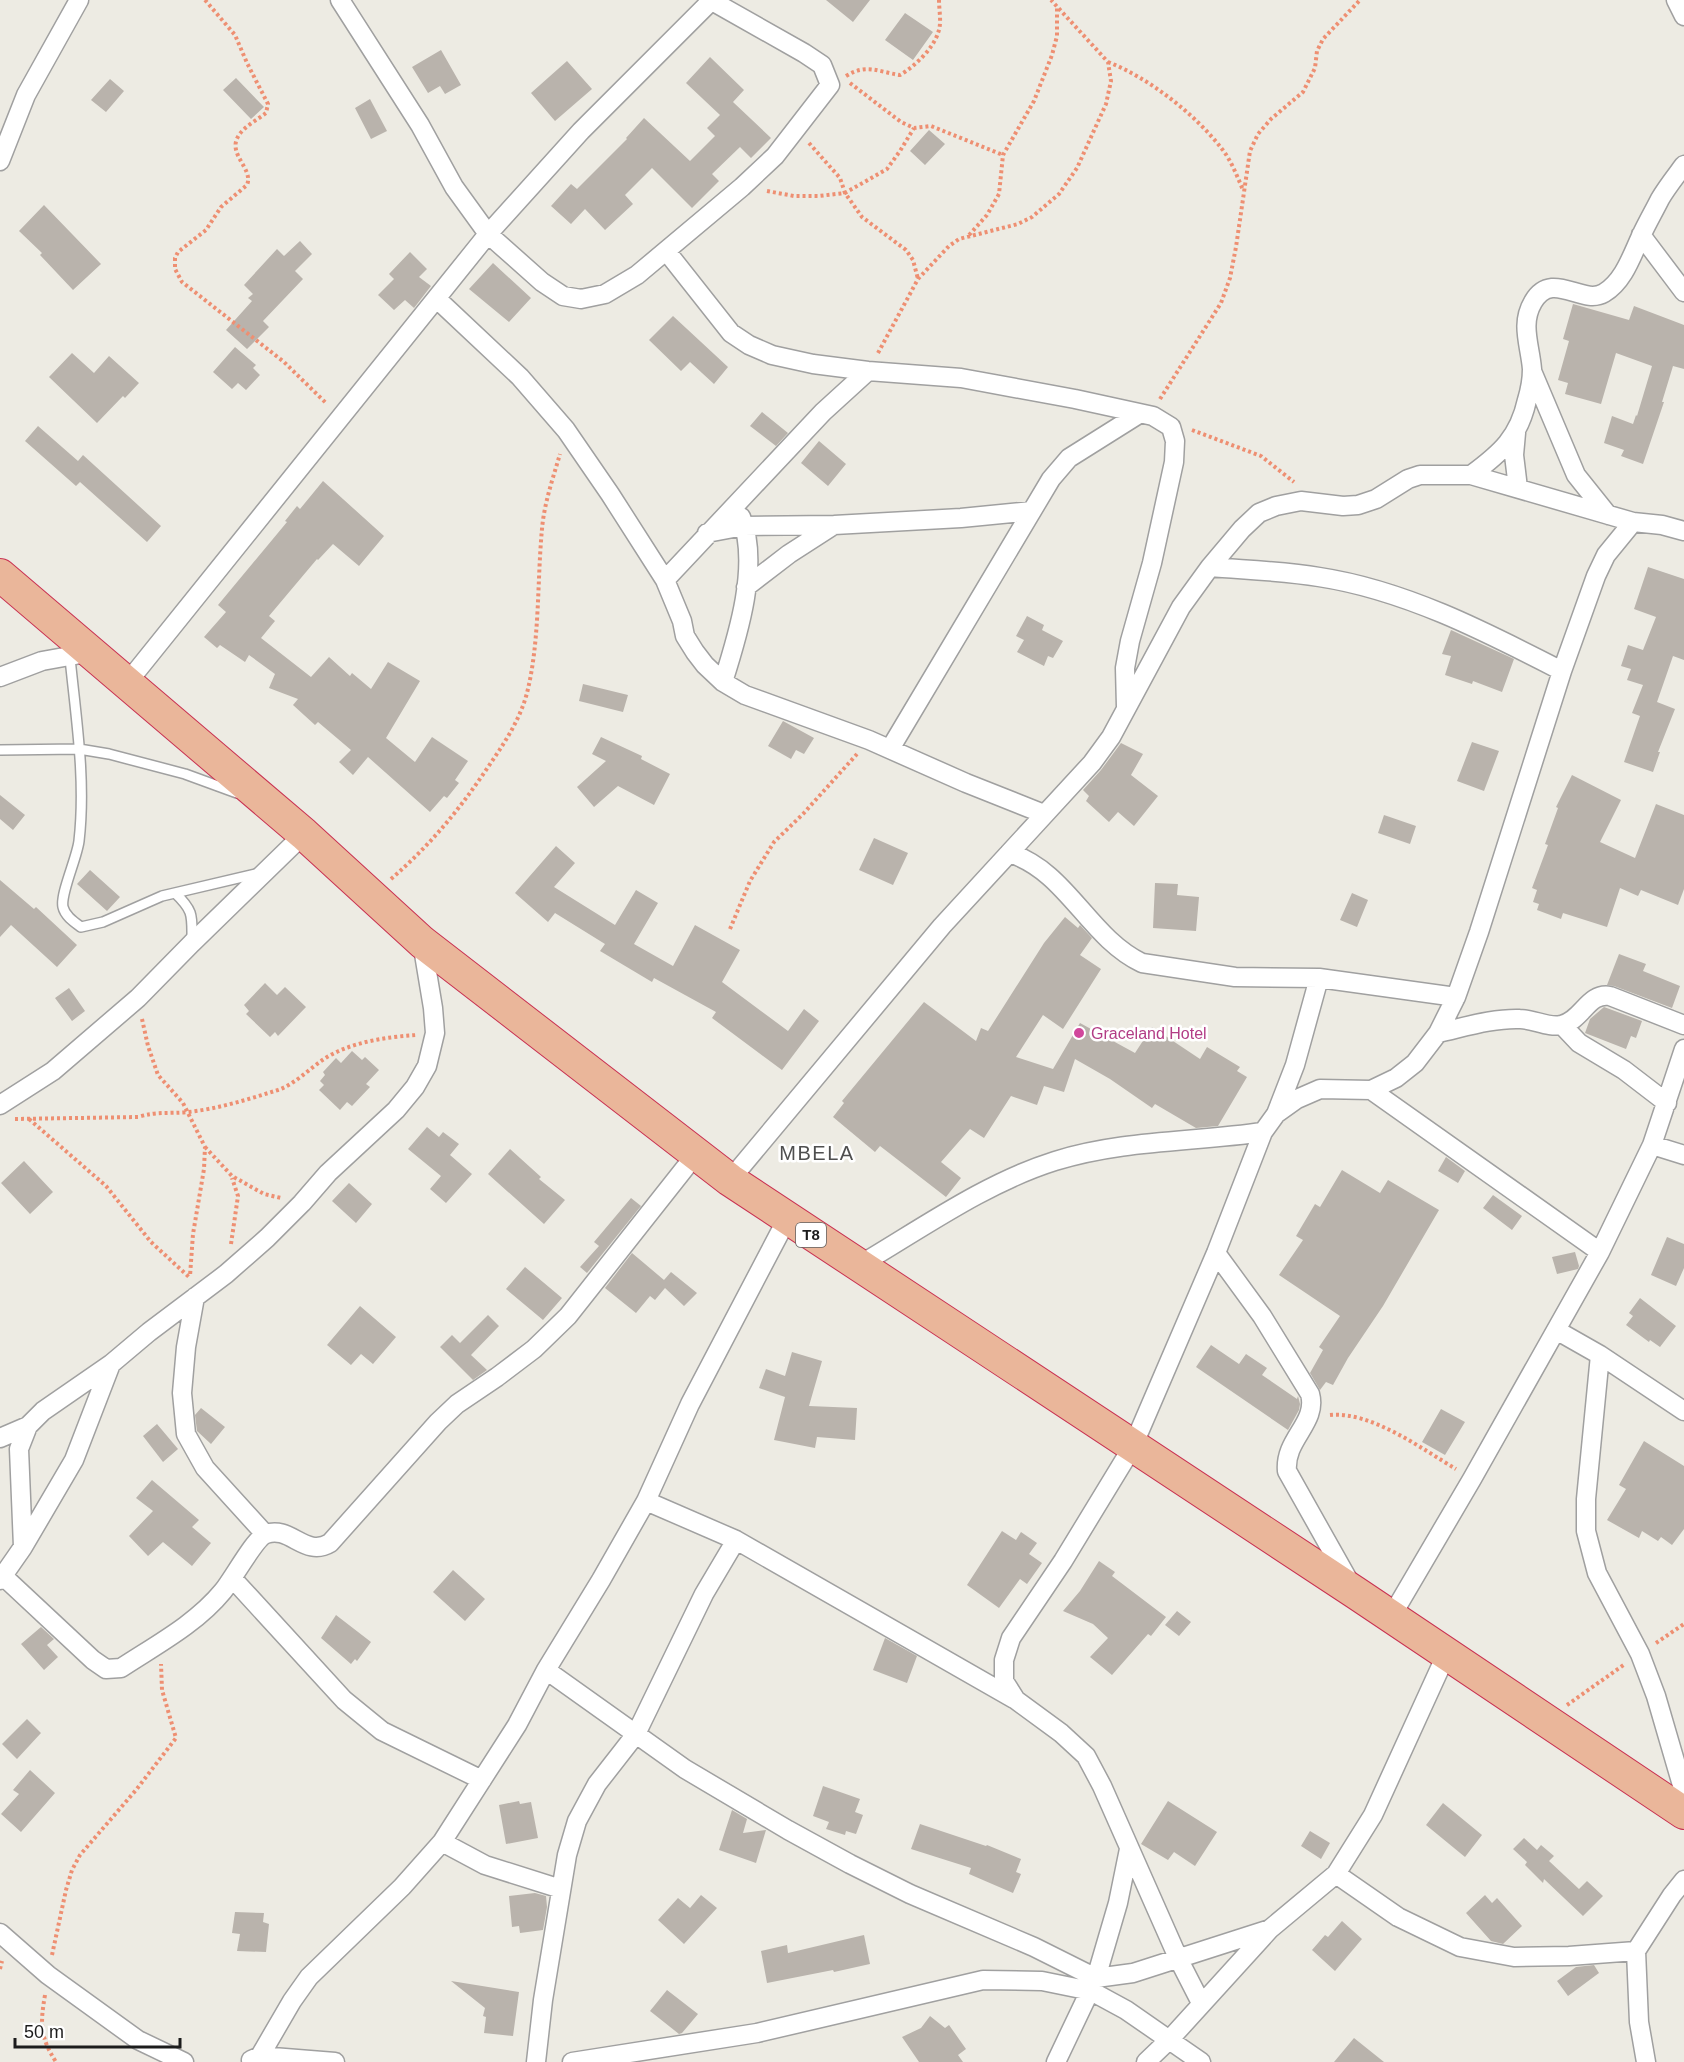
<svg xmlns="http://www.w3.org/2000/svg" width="1684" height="2062" viewBox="0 0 1684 2062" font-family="Helvetica,sans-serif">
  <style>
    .building { fill: #b9b3ac }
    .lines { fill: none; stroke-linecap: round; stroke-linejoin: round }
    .service-casing { stroke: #a0a0a0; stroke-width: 12 }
    .minor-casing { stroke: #a0a0a0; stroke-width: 21 }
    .trunk-casing { stroke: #c93152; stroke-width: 34 }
    .path { stroke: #ee8f72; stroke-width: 4; stroke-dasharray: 3 3; stroke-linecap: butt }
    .service { stroke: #fff; stroke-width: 9 }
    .minor { stroke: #fff; stroke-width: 18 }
    .trunk { stroke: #eab69a; stroke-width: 32 }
    .hotel-dot { fill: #d1479c; stroke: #fff; stroke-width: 2 }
    .labels { text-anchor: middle; stroke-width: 5; stroke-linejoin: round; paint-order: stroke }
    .shield { fill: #fff; stroke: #606060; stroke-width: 1.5 }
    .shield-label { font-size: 15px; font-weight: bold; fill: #1c1c1c }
    .hotel-label { font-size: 16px; fill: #b23c85; stroke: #fff; text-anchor: start }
    .quarter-label { font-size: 20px; letter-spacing: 1.5px; fill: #4f4f4f; stroke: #fff }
  </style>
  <rect width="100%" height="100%" fill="#edebe3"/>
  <path class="building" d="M826 0H870L853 22Z
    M905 13 933 32 913 60 885 40Z
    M441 50 461 85 445 94 440 86 428 93 412 67Z
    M710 57 744 90 733 102 771 138 751 158 740 147 712 174 719 181 692 208 652 168 625 195 633 204 605 230 585 209 571 224 551 206 571 184 577 189 627 139 626 138 644 118 690 161 715 136 707 128 720 115 686 83Z
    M567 61 592 89 555 121 531 93Z
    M236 78 264 107 251 119 223 90Z
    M110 79 124 91 106 112 91 100Z
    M370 99 387 131 371 139 355 108Z
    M929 130 945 144 925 165 910 151Z
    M44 205 101 264 73 290 40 255 42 253 19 231Z
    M300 241 312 254 295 271 303 279 263 321 269 327 247 349 226 330 252 301 248 298 253 294 244 285 277 249 284 256Z
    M410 252 427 269 419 277 431 286 414 308 405 300 394 310 378 295 394 279 389 274Z
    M493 263 531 298 509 322 469 289Z
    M1573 304 1629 320 1634 306 1684 325V369L1673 366 1662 402H1664L1643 464 1621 456 1624 450 1604 443 1612 416 1633 424 1636 415 1637 416 1652 366 1616 353 1601 404 1565 394 1568 383 1558 380 1569 341 1563 339Z
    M673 316 728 367 714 384 690 362 681 371 649 340Z
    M235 347 256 365 253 368 260 375 246 390 238 383 232 389 213 372Z
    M72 353 94 373 109 356 139 383 125 398 123 396 97 423 49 377Z
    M762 412 788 433 776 446 750 426Z
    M38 426 78 461 83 455 161 526 147 542 80 482 76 486 25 441Z
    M819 441 846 464 828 486 801 463Z
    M323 481 384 536 359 566 333 544 318 560 317 559 269 616 275 621 261 638 311 677 329 657 350 676 352 673 371 689 388 662 420 681 386 738 415 762 432 737 468 761 455 780 459 783 447 798 444 796 430 812 368 757 353 775 339 762 351 750 318 722 315 725 293 705 298 699 269 688 275 674 249 655 245 662 220 645 217 648 204 637 226 612 218 605 287 522 285 521 297 506 300 509Z
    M1648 567 1684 579V660L1673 656 1657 702 1675 709 1658 752H1660L1653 772 1624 762 1640 716 1632 713 1643 685 1627 680 1631 669 1621 666 1628 645 1643 650 1656 617 1634 609Z
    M1027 616 1044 625 1042 630 1063 641 1053 658 1048 656 1044 666 1017 652 1024 640 1016 636Z
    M1451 630 1514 659 1502 692 1473 681 1472 684 1445 675 1451 656 1442 654Z
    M583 684 628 695 623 712 579 701Z
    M783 721 814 738 804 754 796 750 791 759 768 746Z
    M601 737 642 756 641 759 670 774 654 805 618 786 594 807 577 787 606 761 592 754Z
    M1472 742 1499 751 1484 791 1457 781Z
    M1121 743 1143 754 1131 775 1158 796 1134 826 1118 812 1109 822 1086 801 1089 796 1083 790 1101 770Z
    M1572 775 1621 800 1600 842 1635 858 1656 804 1684 815V889L1678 905 1641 890 1638 896 1620 888 1607 927 1563 913 1561 919 1537 910 1539 904 1533 902 1537 890 1532 888 1548 845 1545 844 1558 808 1556 807Z
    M0 795 25 815 13 830 0 819Z
    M1384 815 1416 826 1410 844 1378 833Z
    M874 838 908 853 893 885 859 870Z
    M556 846 575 863 554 887 615 925 636 890 658 903 634 944 673 966 695 925 740 950 722 982 788 1031 804 1009 819 1021 782 1070 712 1018 716 1012 654 978 652 982 600 951 605 944 555 913 548 922 515 893Z
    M90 870 120 897 107 911 77 884Z
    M0 880 34 909 36 907 77 945 57 967 11 925 0 937Z
    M1155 883 1178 884 1177 895 1199 897 1196 931 1153 928Z
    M1352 893 1368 900 1357 927 1340 920Z
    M1065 917 1078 928 1080 925 1092 938 1080 955 1101 969 1063 1029 1043 1015 1016 1057 1053 1069 1080 1023 1135 1053 1152 1027 1200 1059 1207 1047 1240 1067 1237 1071 1247 1077 1218 1126 1196 1128 1155 1104 1152 1108 1110 1079 1075 1059 1064 1092 1044 1086 1037 1105 1011 1096 984 1138 970 1129 941 1162 961 1178 946 1197 880 1146 875 1152 833 1117 844 1103 842 1101 924 1002 976 1041 981 1028 988 1031 1044 943Z
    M1619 954 1646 964 1643 971 1680 986 1672 1008 1614 986 1607 985Z
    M265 983 277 995 285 987 306 1007 278 1036 275 1032 270 1037 246 1014 249 1011 244 1005Z
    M69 988 85 1011 72 1021 55 998Z
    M1604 1007 1642 1021 1636 1038 1631 1036 1626 1049 1585 1033 1590 1019Z
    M352 1051 362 1060 365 1057 379 1070 366 1084 370 1087 352 1106 347 1102 340 1110 319 1090 324 1085 320 1081 325 1075 323 1072 336 1058 341 1063Z
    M427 1127 439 1137 443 1132 459 1144 450 1155 472 1174 446 1203 430 1189 441 1176 408 1149Z
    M510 1149 541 1177 539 1179 565 1200 544 1224 488 1174Z
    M1446 1157 1465 1171 1458 1183 1438 1171Z
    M24 1161 53 1192 30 1214 1 1183Z
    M1342 1170 1380 1193 1388 1180 1439 1210 1383 1306 1348 1358 1333 1385 1326 1382 1320 1390 1310 1373 1323 1350 1319 1347 1340 1316 1279 1275 1303 1240 1296 1236 1315 1204 1320 1207Z
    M349 1183 372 1204 356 1223 332 1201Z
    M1493 1195 1522 1216 1512 1230 1483 1208Z
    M631 1198 641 1206 587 1273 580 1267 599 1246 594 1242Z
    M1667 1237 1684 1244V1268L1676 1286 1651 1275Z
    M1575 1252 1579 1266 1578 1269 1557 1274 1552 1257Z
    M632 1253 664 1280 671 1272 697 1293 684 1306 665 1288 655 1300 650 1296 636 1313 605 1288Z
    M525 1267 562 1298 543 1320 506 1289Z
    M1640 1298 1676 1326 1660 1347 1650 1340 1649 1342 1626 1325 1633 1316 1629 1313Z
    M360 1306 396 1337 373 1364 361 1354 351 1365 327 1345Z
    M488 1315 499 1326 471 1355 487 1370 473 1380 440 1347 452 1335 460 1343Z
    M1211 1345 1239 1364 1246 1354 1267 1368 1262 1375 1297 1399 1298 1396 1300 1404 1299 1410 1288 1430 1196 1367Z
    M792 1352 822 1361 809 1406 857 1408 855 1440 817 1437 815 1448 774 1440 785 1397 759 1388 766 1369 785 1376Z
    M201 1408 225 1427 211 1444 197 1431 195 1415Z
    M1441 1409 1465 1422 1445 1455 1422 1442Z
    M157 1424 178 1449 163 1462 143 1436Z
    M1644 1441 1684 1466V1529L1672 1545 1661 1537 1658 1541 1642 1531 1639 1538 1607 1520 1626 1489 1619 1485Z
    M152 1480 199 1520 192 1527 211 1543 192 1566 163 1542 148 1556 129 1536 153 1511 136 1498Z
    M1002 1531 1016 1540 1021 1532 1037 1543 1029 1554 1042 1563 1027 1584 1020 1579 999 1608 967 1585Z
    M1099 1561 1115 1572 1112 1576 1166 1617 1151 1636 1148 1634 1112 1675 1090 1657 1108 1638 1093 1624 1063 1611 1080 1591Z
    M453 1570 485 1599 465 1621 433 1592Z
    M1177 1611 1191 1622 1179 1636 1165 1625Z
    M336 1615 371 1642 357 1661 355 1659 351 1664 321 1638Z
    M41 1627 54 1639 47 1645 58 1657 44 1670 21 1644Z
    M885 1638 917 1656 907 1683 873 1670Z
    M27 1719 41 1733 17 1759 2 1744Z
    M30 1770 55 1793 21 1832 1 1814 19 1794 13 1790Z
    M823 1786 860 1799 855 1812 863 1815 856 1834 846 1831 845 1835 826 1829 829 1822 813 1816Z
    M519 1801 520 1804 531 1802 538 1838 506 1844 499 1805Z
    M1168 1801 1217 1832 1195 1866 1174 1852 1168 1860 1141 1844Z
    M1443 1803 1482 1835 1465 1857 1426 1825Z
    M732 1810 747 1819 743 1833 766 1830 756 1863 719 1850Z
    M920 1824 986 1846 987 1845 1021 1859 1016 1872 1021 1874 1013 1893 969 1874 971 1868 911 1849Z
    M1310 1831 1330 1843 1321 1859 1301 1846Z
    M1524 1838 1537 1850 1541 1845 1554 1856 1549 1861 1579 1889 1587 1881 1603 1896 1583 1916 1544 1879 1543 1883 1525 1865 1527 1862 1513 1849Z
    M535 1893 546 1896 547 1907 543 1930 520 1933 519 1926 512 1927 509 1896Z
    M701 1895 717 1908 684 1944 658 1920 678 1898 690 1908Z
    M1485 1895 1492 1903 1497 1898 1522 1926 1503 1944 1491 1941 1466 1913Z
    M235 1912 264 1913 263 1922 269 1924 266 1952 237 1951 240 1934 232 1933Z
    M1342 1921 1362 1939 1335 1971 1312 1950 1325 1935 1328 1937Z
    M864 1935 870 1964 834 1972 833 1970 767 1983 761 1951 787 1945 788 1953Z
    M1594 1965 1599 1973 1568 1996 1557 1981 1576 1967Z
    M451 1981 519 1992 513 2036 484 2033 486 2017 483 2016 485 2008Z
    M667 1990 698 2014 682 2033 679 2034 650 2011Z
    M930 2016 945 2028 949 2025 966 2049 958 2055 963 2062H919L902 2037 921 2028Z
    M1354 2038 1384 2062H1334Z"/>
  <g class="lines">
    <g class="service-casing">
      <path id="service" d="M70 658C76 718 86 780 79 841 77 858 60 894 63 907 65 916 74 922 81 927L103 922 162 896 260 873
        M0 750 79 749 109 754 185 774 237 793
        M175 893C194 911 192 916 192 941"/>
    </g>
    <g class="minor-casing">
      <path id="minor" d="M340 0 420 125 454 187 488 234 542 282 563 296 581 299 605 294 637 275 742 187 775 156 830 85 822 65 804 53 712 1
        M1676 0 1684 16
        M0 161 26 95 79 0
        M1641 235 1684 292
        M667 252 731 333 749 345 772 355 813 364 868 371 961 378 1075 399 1153 416 1171 427 1175 441 1174 462 1152 563 1130 641 1125 668 1126 707
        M437 299 520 377 566 430 610 494 665 580 682 621 685 636 695 652 705 665 723 682 745 695 869 740 966 783 1044 814
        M1532 371 1576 475 1608 515
        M1516 433 1514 455 1518 488
        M1471 475C1501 453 1519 437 1527 400 1530 390 1532 379 1532 369 1530 345 1520 324 1533 302 1552 269 1582 306 1604 293 1624 281 1632 255 1641 236 1647 223 1654 211 1660 199 1667 187 1676 176 1684 165
        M707 533 744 526 834 525 961 518 1032 511
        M1210 567C1246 570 1283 571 1319 577 1405 590 1486 632 1562 671
        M665 580 823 412 868 371
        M746 587 789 554 834 525
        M0 677 42 661 92 652
        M723 682C738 635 760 564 741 517
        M127 683 488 234 581 131 712 0
        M890 749 1051 479 1069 458 1139 414
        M1009 853C1067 871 1088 937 1142 963L1235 977 1319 978 1456 997
        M1562 1025 1579 1043 1624 1070 1667 1103
        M1438 1033C1465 1027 1493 1018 1520 1019 1533 1019 1549 1028 1561 1025 1582 1021 1588 992 1610 996L1684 1025
        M1371 1090 1600 1252
        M0 1105 53 1071 138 998 192 943 304 834
        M1276 1114 1295 1065 1319 978
        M1652 1145 1684 1155
        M730 1180 942 926 1092 763 1111 737 1181 607 1210 567 1242 529 1259 513 1276 506 1301 501 1343 506 1358 505 1376 499 1408 479 1420 475H1471L1633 522 1662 525 1684 531
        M1216 1253 1262 1316 1310 1394C1318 1423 1284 1439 1287 1471L1350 1583
        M858 1266C921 1229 985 1183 1055 1161 1122 1140 1194 1142 1263 1132
        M195 1297 186 1347 182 1393 186 1434 205 1468 265 1534
        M1556 1330 1600 1355 1684 1411
        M1600 1355 1586 1499V1531L1597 1573 1640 1654 1656 1696 1684 1792
        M0 1438 28 1426
        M646 1501 736 1540 1014 1699
        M23 1547 19 1449 28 1426 43 1411 111 1364
        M3 1576 93 1660 106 1669 121 1668C156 1645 196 1624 223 1591 233 1579 255 1538 266 1534 290 1525 305 1558 330 1543L438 1422 457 1404 497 1377 534 1349 568 1316 696 1154
        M233 1579 344 1700 382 1731 482 1780
        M0 1580 23 1547 74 1460 111 1364 149 1332 226 1274 267 1238 302 1203 328 1173 396 1110 415 1087 427 1066 435 1033 433 1008 422 942
        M1391 1617 1472 1479 1600 1252 1652 1145 1684 1049
        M546 1670 685 1769 788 1830 850 1864 910 1894 1034 1947 1096 1978 1133 1973 1270 1929
        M442 1842 485 1865 561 1889
        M1336 1874 1398 1917 1460 1947 1514 1957 1569 1956 1636 1951
        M0 1933 48 1975 138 2040 184 2062
        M1201 2003 1179 1960 1102 1786 1086 1756 1061 1733 1016 1700 1004 1681V1660L1011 1638 1063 1561 1133 1446 1216 1253 1263 1132 1276 1114 1297 1099 1320 1089 1371 1090 1396 1078 1415 1063 1438 1033 1456 997 1479 932 1562 671 1596 576 1606 555 1633 522
        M251 2060 260 2056 335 2062
        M259 2062 260 2056 292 2001 309 1977 402 1887 442 1842 517 1725 546 1670 601 1580 646 1501 690 1404 787 1219
        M536 2062 543 2000 567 1855 577 1821 597 1784 636 1734 704 1594 736 1540
        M572 2062 757 2033 983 1980 1042 1981 1091 1991 1126 2010 1201 2062
        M1056 2062 1096 1978 1118 1903 1129 1849
        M1146 2062 1170 2039 1270 1929 1336 1874 1373 1815 1446 1655
        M1646 2062 1639 2022 1636 1951 1672 1895 1684 1880"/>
    </g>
    <g class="trunk-casing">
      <path id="trunk" d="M0 575 304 834 422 942 730 1180 1356 1593 1684 1813"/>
    </g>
    <path class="path" d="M205 0 235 35 247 63 268 104 266 113C257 120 245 126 239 135 226 154 254 168 247 185L221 207 206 230 178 252 175 258V269L182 282 284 362 327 404
      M1108 62C1149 78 1195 114 1222 149 1231 160 1237 176 1243 190
      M846 76C867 63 878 72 900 75 914 67 933 49 938 33 942 23 939 11 939 0
      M850 83 901 122 914 128 931 126 1003 155
      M809 143 840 178 845 193 862 217 906 250 913 260 918 279
      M767 191 794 196H819L845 193 887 169 900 151 914 128
      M969 235 987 215 999 194 1003 155 1034 101 1052 55 1057 36V8
      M878 353 918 279 949 246 959 239 1018 224 1032 217 1059 194 1077 168 1106 104 1111 81 1108 62 1051 0
      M1160 399 1221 303 1230 278 1236 247 1250 151 1258 134 1271 119 1303 92 1315 68 1317 51 1323 39 1360 0
      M1192 430 1261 456 1294 482
      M391 879C428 847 456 814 484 773 501 748 519 723 527 693 540 641 537 582 542 529 544 504 553 478 560 454
      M730 929 750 881 774 842 803 814 857 754
      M142 1019 148 1046 158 1075 183 1103 205 1147 204 1169 193 1234 190 1276
      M15 1119 138 1117C158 1111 169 1114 188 1112 218 1109 249 1099 278 1090 295 1084 309 1069 324 1059 350 1042 386 1037 417 1035
      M29 1119 106 1186 151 1242 190 1278
      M205 1147 232 1176 264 1194 281 1198
      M231 1244 238 1196 232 1178
      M1330 1415C1371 1411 1422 1449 1456 1469
      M1656 1643 1684 1624
      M1567 1705 1625 1664
      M52 1955 66 1890 72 1870 80 1855 136 1790 176 1738 162 1690 161 1664
      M0 1969 2 1961
      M45 1995C40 2024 40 2037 56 2062"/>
    <use href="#service" class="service"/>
    <use href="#minor" class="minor"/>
    <use href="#trunk" class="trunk"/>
  </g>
  <circle class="hotel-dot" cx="1079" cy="1033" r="6"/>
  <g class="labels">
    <rect class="shield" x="796" y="1223" width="30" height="24" rx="4.5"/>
    <g class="shield-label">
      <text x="811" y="1240">T8</text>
    </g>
    <g class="hotel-label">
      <text x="1091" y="1039">Graceland Hotel</text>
    </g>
    <g class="quarter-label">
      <text x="817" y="1160">MBELA</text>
    </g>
  </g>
  <path d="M15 2038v9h165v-9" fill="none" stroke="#1c1c1c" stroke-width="3"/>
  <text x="24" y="2038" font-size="18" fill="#1c1c1c" stroke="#ffffff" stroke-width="4.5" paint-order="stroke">50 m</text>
</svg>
